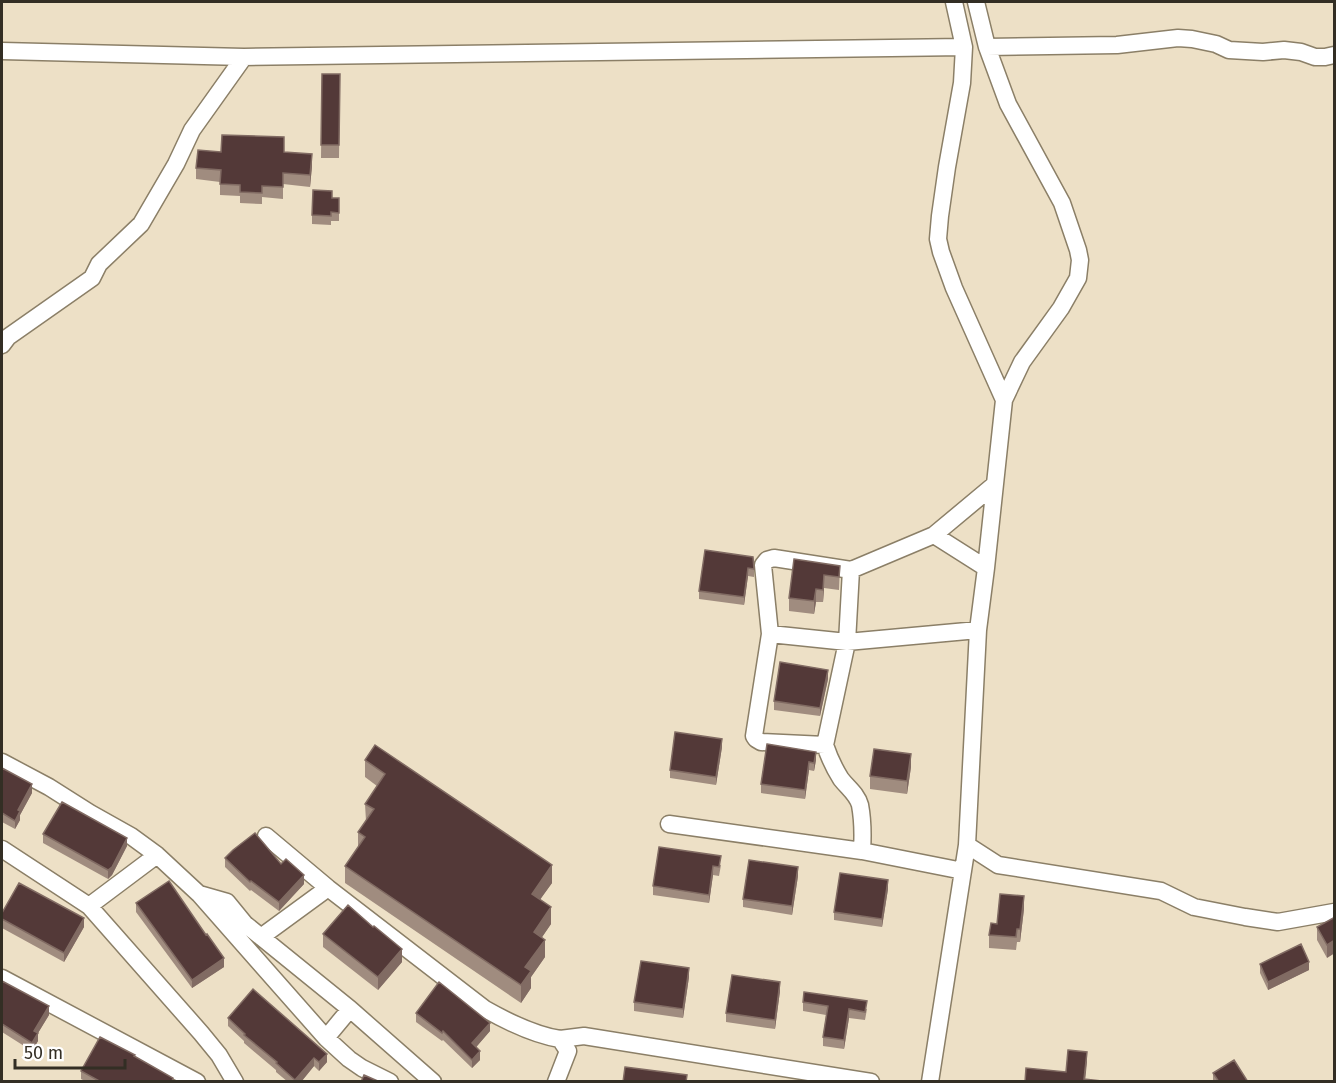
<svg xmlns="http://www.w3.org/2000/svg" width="1336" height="1083" viewBox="0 0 1336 1083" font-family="'Fira Sans',sans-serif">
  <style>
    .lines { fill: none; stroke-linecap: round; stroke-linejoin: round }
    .minor-casing { stroke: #8b7f67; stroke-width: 19 }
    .minor { stroke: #fff; stroke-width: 16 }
    .wall { fill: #a08c7f }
    .shaded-wall { fill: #816b63 }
    .building { fill: #533938; stroke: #816b63; stroke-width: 1.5 }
  </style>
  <rect width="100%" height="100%" fill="#ede0c6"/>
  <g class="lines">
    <g class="minor-casing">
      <path id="minor" d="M954 2 964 47 962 83 947 167 940 216 938 239 941 252 954 288 1004 400
        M987 47 1117 45 1178 38 1192 39 1216 44 1229 50 1263 52 1284 50 1301 52 1315 57H1325L1334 55
        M2 51 244 57 964 47
        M2 345 8 337 92 278 99 264 141 224 176 164 192 130 244 57
        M934 535 986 568
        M851 570 847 642 825 745 761 742 756 739 754 736 770 634 763 565 767 560 774 558 851 570 934 535 994 485
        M770 634 847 642 978 630
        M825 745C829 757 834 768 841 779 848 788 857 794 860 805 863 821 863 835 862 851
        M2 762 49 787 90 813 131 836 157 855 199 894 227 902 245 924 350 1009 433 1082
        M669 824 862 851 963 871
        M266 836 328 888 485 1009C508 1022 534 1035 560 1039
        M967 845 998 865 1161 891 1194 907 1245 917 1278 922 1334 912
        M2 849 89 906 201 1033 219 1055 235 1082
        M200 895 326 1038 349 1059 362 1068 390 1082
        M89 906 157 855
        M261 937 328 888
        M2 978 197 1082
        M326 1038 350 1009
        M556 1082 568 1051 560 1039 584 1036 871 1082
        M930 1082 967 845 978 630 986 568 1004 400 1022 362 1061 308 1078 278 1080 260 1078 250 1062 203 1008 104 987 47 976 2"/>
    </g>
    <use href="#minor" class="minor"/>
  </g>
  <path class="wall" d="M322 74H340L339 158H321Z
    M221 152H284L312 166 310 187 283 184V199L262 197V204L240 203V196L220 195V182L196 179V168Z
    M332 198H339V221H331V225L312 224V215Z
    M705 550 754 569V577L748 576 744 605 699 599V591Z
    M840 566 839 590 824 588 823 602H816L814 614 789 611V598Z
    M828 679 820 716 774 710V701Z
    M767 744 816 760 814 771 809 770 805 799 761 793V784Z
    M722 747 716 785 670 778V770Z
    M365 760 552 883 540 899 551 924 542 937 545 957 531 977V988L521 1003 345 883V866L358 848V832L366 821 365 804 377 786 365 777Z
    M911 767 907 794 870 789V776Z
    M2 768 32 793 20 815V820L15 829 2 822Z
    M43 834 127 846 112 875 108 879 43 843Z
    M659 847 721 865 719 876 713 875 709 903 653 895V886Z
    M225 858 281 864 304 884 279 911 251 890 250 891 225 867Z
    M798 876 792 915 743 907V899Z
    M888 889 882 927 834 920V912Z
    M136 903 206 935 224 967 192 988 136 912Z
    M1024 909 1020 942H1017L1016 950 989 948V935L997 924Z
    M2 913 84 927 64 962 2 928Z
    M1335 917 1327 958 1317 940V927Z
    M323 934 402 962 378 990 323 947Z
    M1260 964 1309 970 1268 990 1260 973Z
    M689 977 683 1018 634 1011V1002Z
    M2 981 49 1015 38 1033V1041L32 1051 2 1032Z
    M780 991 775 1029 726 1022V1013Z
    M803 1002 867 1009 865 1020 849 1018 844 1049 823 1046V1037L826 1015 803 1011Z
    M416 1013 490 1031 476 1047 480 1060 472 1068 443 1040 442 1041 416 1022Z
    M228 1018 327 1062 319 1071 314 1066 301 1082H288L276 1072V1070L244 1043V1041L228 1026Z
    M135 1056 173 1082H87L81 1079V1071Z
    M1213 1073 1248 1082H1213Z"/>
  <path class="shaded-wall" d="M312 154V166L310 187V175Z
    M748 568V576L744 605V597Z
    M824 575V588L823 602V590Z
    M816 589V602L814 614V601Z
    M828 670V679L820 716V708Z
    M722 739V747L716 785V777Z
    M816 752V760L814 771V763Z
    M911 754V767L907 794V781Z
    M809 762V770L805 799V790Z
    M32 784V793L20 815V820L15 829V821L18 810Z
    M127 838V846L112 875 108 879V870Z
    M552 865V883L532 911V894Z
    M713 866V875L709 903V895Z
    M798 867V876L792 915V906Z
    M304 875V884L279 911V902Z
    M888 880V889L882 927V919Z
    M1024 896V909L1020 942V929Z
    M551 907V924L534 949V932Z
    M84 918V927L64 962V953Z
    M545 940V957L531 977V988L521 1003V985L525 967Z
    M1335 940V953L1327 958V945Z
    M402 949V962L378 990V977Z
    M224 958V967L192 988V980Z
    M1309 962V970L1268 990V982Z
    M689 968V977L683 1018V1009Z
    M780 982V991L775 1029V1020Z
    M49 1006V1015L38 1033V1041L32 1051V1043L34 1031Z
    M849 1009V1018L844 1049V1040Z
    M490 1023V1031L472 1052V1043Z
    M480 1051V1060L472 1068V1060Z
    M1087 1052V1062L1085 1082H1084Z
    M327 1054V1062L319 1071V1062Z
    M314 1058V1066L301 1082H295V1080Z"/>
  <path class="building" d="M322 74H340L339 145H321Z
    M222 135 284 137V152L312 154 310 175 283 173V187L262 186V193L240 192V185L220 184 221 170 196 168 198 150 221 152Z
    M313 190 332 191V198H339V213L331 212V216L312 215Z
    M705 550 753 557 754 569 748 568 744 597 699 591Z
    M794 559 840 566 839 577 824 575 823 590 816 589 814 601 789 598Z
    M780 662 828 670 820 708 774 701Z
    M675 732 722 739 716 777 670 770Z
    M767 744 816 752 814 763 809 762 805 790 761 784Z
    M375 745 552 865 532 894 551 907 534 932 545 940 525 967 531 971 521 985 345 866 365 837 358 832 374 809 365 804 385 774 365 760Z
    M874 749 911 754 907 781 870 776Z
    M2 768 32 784 18 810 20 811 15 821 2 813Z
    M62 802 127 838 112 867 108 870 43 834Z
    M255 833 281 864 286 859 304 875 279 902 251 881 250 882 225 858 233 850Z
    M659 847 721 856 719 867 713 866 709 895 653 886Z
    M749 860 798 867 792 906 743 899Z
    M840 873 888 880 882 919 834 912Z
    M169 881 206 935 207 934 224 958 192 980 136 903Z
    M19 883 84 918 64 953 2 919V913Z
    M1000 894 1024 896 1020 929H1017L1016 937 989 935 991 923 997 924Z
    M348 905 373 927 374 926 402 949 378 977 323 934Z
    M1335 917V940L1327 945 1317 927Z
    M1301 944 1309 962 1268 982 1260 964Z
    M641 961 689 968 683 1009 634 1002Z
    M732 975 780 982 775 1020 726 1013Z
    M2 981 49 1006 34 1031 38 1033 32 1043 2 1024Z
    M439 982 490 1023 472 1043 480 1051 472 1060 443 1031 442 1033 416 1013Z
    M253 989 327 1054 319 1062 314 1058 295 1080 276 1063 277 1062 244 1035 245 1034 228 1018Z
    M804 992 867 1001 865 1012 849 1009 844 1040 823 1037 828 1006 803 1002Z
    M100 1037 135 1055 134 1056 173 1078 172 1082H101L81 1071Z
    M1068 1050 1087 1052 1084 1079 1111 1082H1025L1026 1068 1066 1072Z
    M1234 1060 1248 1082H1219L1213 1073Z
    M625 1067 687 1075 686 1082H623Z
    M364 1075 380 1082H361Z"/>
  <rect width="1336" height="1083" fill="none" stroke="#332e24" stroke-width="6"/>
  <path d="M15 1059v9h110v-9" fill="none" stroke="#332e24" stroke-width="3"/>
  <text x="24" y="1059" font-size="18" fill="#332e24" stroke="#ffffff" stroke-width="4.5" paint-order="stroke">50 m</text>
</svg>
